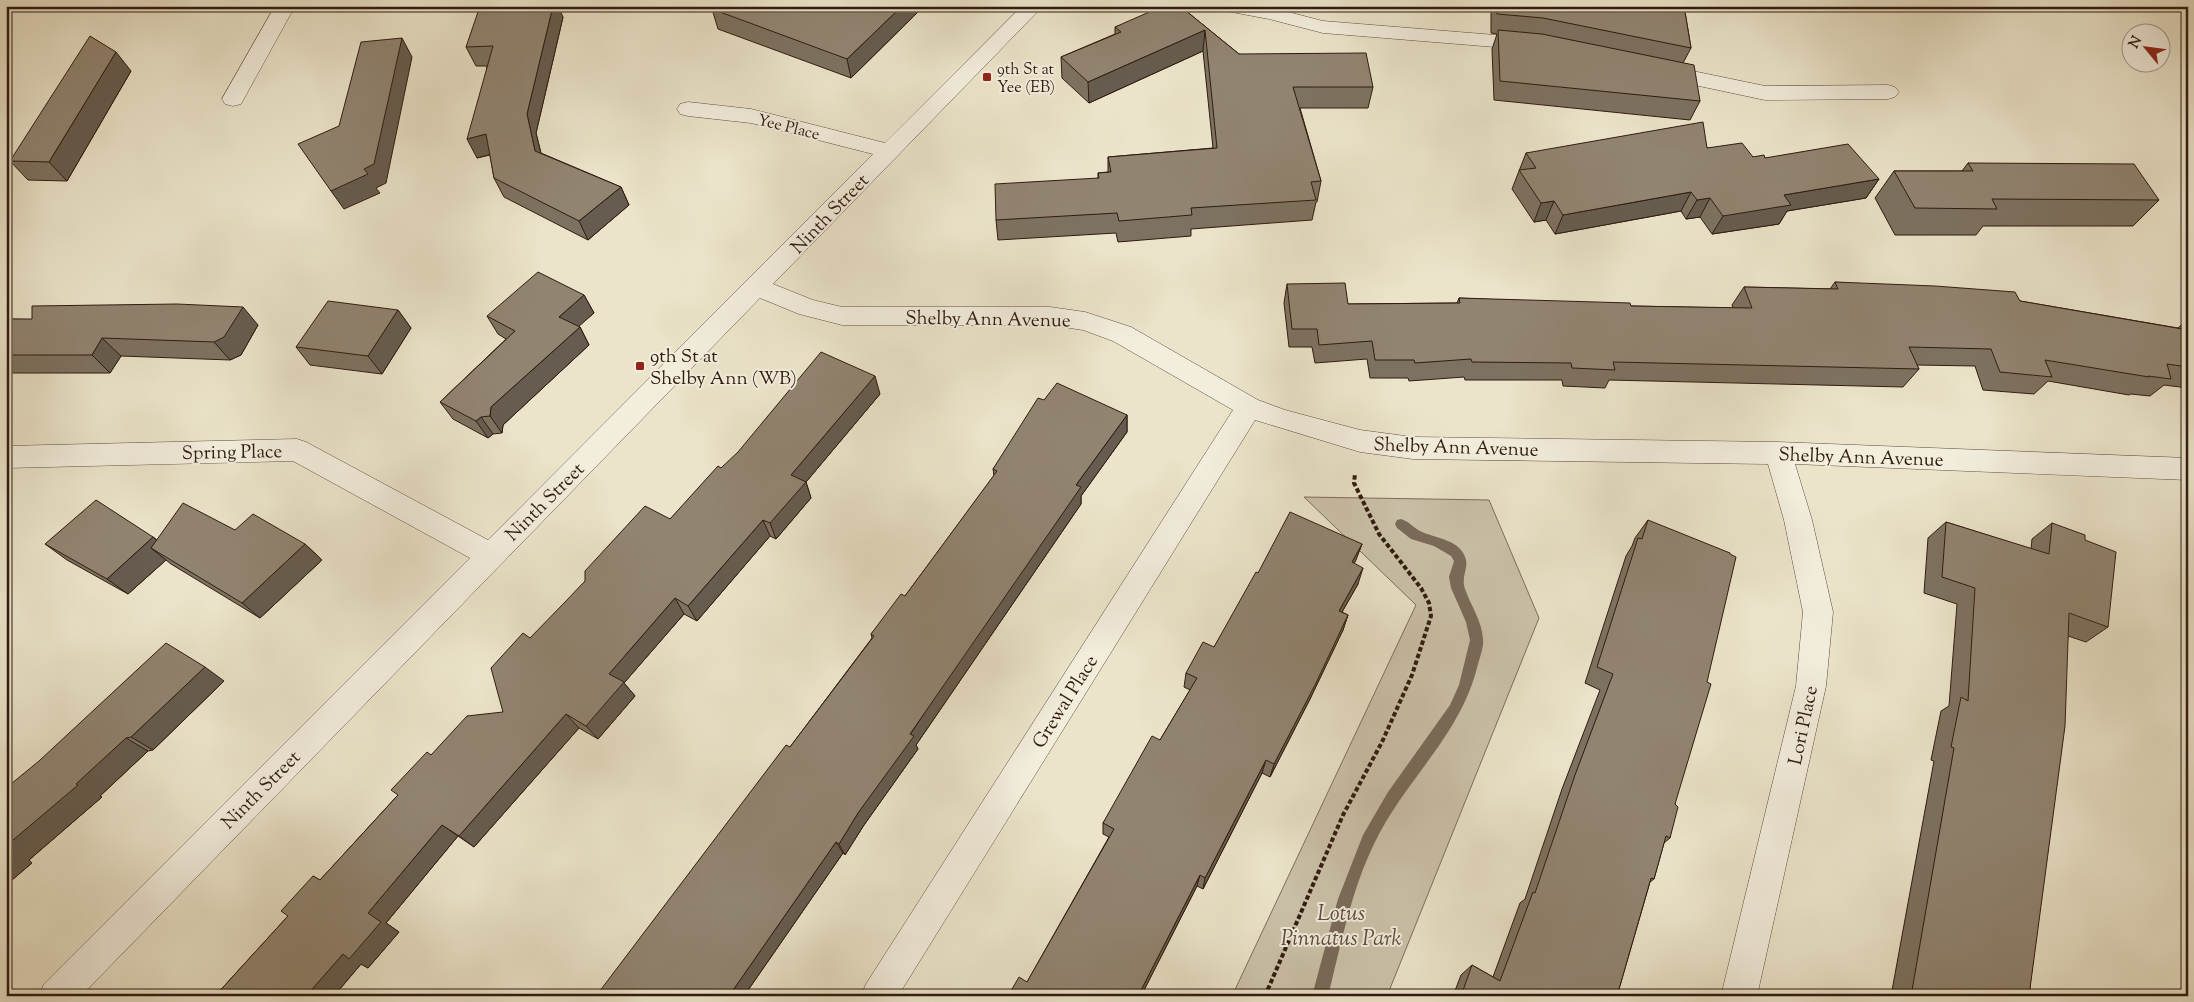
<svg xmlns="http://www.w3.org/2000/svg" width="2194" height="1002" viewBox="0 0 2194 1002" font-family="'Sorts Mill Goudy',serif">
  <style>
    .green { fill: #cbc2aa; stroke: #7d6e5d }
    .lines { fill: none; stroke-linecap: round; stroke-linejoin: round }
    .stream { fill: #796b5a; fill-rule: evenodd }
    .minor-casing { stroke: #5e4d3e; stroke-width: 1 }
    .path { stroke: #2f1b10; stroke-width: 4; stroke-dasharray: 4.5 2.5; stroke-linecap: butt }
    .minor { fill: #f2eddd; fill-rule: evenodd }
    .wall { fill: #7d7261; stroke: #2f1b10 }
    .shaded-wall { fill: #665c4f; stroke: #2f1b10 }
    .building { fill: #918471; stroke: #2f1b10 }
    .poi-dot { fill: #8f2418; stroke: #f2eddd; stroke-width: 2 }
    .labels { text-anchor: middle; stroke-width: 4; stroke-linejoin: round; paint-order: stroke }
    .far-poi-label { font-size: 16px; fill: #2f1b10; stroke: #f2eddd; text-anchor: start }
    .far-street-label { font-size: 16px; fill: #2f1b10; stroke: #f2eddd }
    .street-label { font-size: 19px; fill: #2f1b10; stroke: #f2eddd }
    .poi-label { font-size: 19px; fill: #2f1b10; stroke: #f2eddd; text-anchor: start }
    .near-park-label { font-size: 22px; font-style: italic; fill: #5e4d3e; stroke: #f2eddd }
  </style>
  <rect width="100%" height="100%" fill="#ebe4ca"/>
  <filter id="stains"><feTurbulence type="fractalNoise" baseFrequency=".004" numOctaves="4"/><feColorMatrix values="0 0 0 0 .2 0 0 0 0 .09 0 0 0 0 .02 0 0 0 .5 -.17"/></filter>
  <radialGradient id="worn" r=".72"><stop offset=".6" stop-color="#630" stop-opacity="0"/><stop offset="1" stop-color="#630" stop-opacity=".3"/></radialGradient>
  <path class="green" d="M1304 497 1489 500 1539 618 1387 996H1232L1416 605Z"/>
  <g class="lines">
    <path class="stream" d="M1401 519C1408 521 1413 527 1420 531 1436 539 1461 539 1466 560 1468 569 1461 577 1465 589 1471 606 1482 621 1483 639 1484 646 1480 657 1478 664 1461 736 1405 779 1374 844 1351 891 1341 945 1328 996H1312L1338 899 1363 835 1388 792 1450 705 1459 685 1470 640 1466 622 1451 588 1449 577 1454 561 1451 556 1434 546 1411 539 1397 528 1395 524 1397 520Z"/>
    <g class="minor-casing">
      <path id="minor" d="M275 6H295L241 104 233 106 225 104 222 99Z
        M1022 6H1043L773 284 813 300 842 307H1050L1085 312 1131 327 1258 400 1285 410 1360 430 1413 437 1778 442 2188 458V480L1795 464 1812 520 1833 612 1826 686 1757 996H1721L1796 686 1803 612 1784 520 1768 464 1413 459 1360 452 1255 420 898 996H861L866 984 1233 410 1113 341 1083 330 1050 325H842L799 314 760 298 81 996H39L44 984 470 558 293 461 6 468V446L297 439 306 442 488 540 873 154 751 123 688 116 680 114 677 109 680 104 688 102 751 109 885 143Z
        M1218 6H1265L1323 21 1532 38 1539 40 1542 44 1539 48 1532 50 1323 33 1269 19 1221 10Z
        M1659 64 1765 86 1888 85 1895 87 1899 92 1895 97 1888 99 1765 100 1652 76 1649 71 1652 66Z"/>
    </g>
    <path class="path" d="M1265 996 1343 815 1382 742 1412 675 1431 616 1429 603 1421 588 1379 534 1354 483 1355 474"/>
    <use href="#minor" class="minor"/>
  </g>
  <path class="wall" d="M713 6H924L851 78 718 29 712 9Z
    M1180 6 1239 54 1373 87 1368 108H1300L1321 181 1317 202H1316L1312 220 1191 229V236L1118 242 1116 233 998 240 996 220 1098 178V173L1108 172V157L1213 148 1203 51 1089 103 1062 78 1061 57 1115 34V27Z
    M1491 6H1684L1691 48 1683 63 1700 101 1690 120 1494 100 1492 49 1497 34 1491 33Z
    M563 17 536 133 541 153 621 187 629 205 588 240 504 197 494 178 490 155 477 158 487 66H476L466 47Z
    M131 71 67 181 28 180 10 161Z
    M1707 148 1753 157 1765 158 1879 179 1866 198 1787 211 1779 224 1712 234 1700 217 1686 219 1681 211 1555 234 1546 220 1534 222 1512 189 1526 153Z
    M1968 163 2159 200 2133 226H1983L1976 235H1895L1875 198 1894 171H1962Z
    M1835 282 2020 301 2178 328 2188 319V388L2164 385 2150 396 2131 394 2129 395 2048 381 2034 394 1983 390 1975 366 1917 365 1919 369 1903 387 1609 380 1605 388 1563 386 1562 380H1465L1464 377 1409 381 1408 378H1370L1367 359 1315 363 1312 347H1289L1284 303 1287 284 1348 304 1457 303 1459 298 1631 306 1733 308 1732 305 1744 287 1830 289Z
    M584 295 594 313 578 326 580 327 589 345 503 425 502 433 493 434 488 438 453 419 440 402 506 339 498 334 487 316Z
    M398 310 411 328 382 374 310 365 296 347Z
    M6 319 258 325 241 355 230 360 121 356 110 373H6Z
    M880 394 806 482 811 498 776 539 770 536 697 621 684 614 624 683 635 696 598 739 579 728 474 847 458 836 386 923 399 932 368 968 361 964 334 996H215L288 916 313 876 320 880 398 795 431 755 503 712 530 638 670 519 721 468Z
    M1044 400 1127 415V432L1081 496V504L916 745 918 749 864 825 845 855 843 853 744 996 790 747 872 638 871 634 905 596 994 476 993 469Z
    M1648 520 1675 804 1670 838 1664 843 1654 879 1650 882 1617 996H1453L1461 975 1472 965 1493 977 1520 903 1525 899 1562 789 1600 690 1585 683 1626 556 1632 546 1635 538Z
    M1946 522 2031 549 2032 539 2052 523 2085 540 2108 627 2086 642 2068 636 2029 996H1891L1934 761 1931 760 1941 711 1949 706 1957 604 1924 593 1928 538Z
    M235 530 305 544 322 560 260 618 171 564 166 560 128 594 67 560 45 544 153 537 157 540Z
    M1362 544 1354 563 1358 584 1342 612 1348 615 1343 630 1310 699 1270 777 1262 773 1203 889 1197 886 1141 996H1008L1027 982 1109 837 1103 834V823L1160 740 1190 690 1184 687 1186 673 1214 647 1258 573Z
    M224 681 153 750 148 751 100 796 102 797 29 860 32 863 6 885V788Z"/>
  <path class="shaded-wall" d="M553 6H558L563 17 536 133 545 170 535 151 527 114Z
    M902 6H924L851 78 847 59Z
    M1205 30 1203 51 1089 103 1088 82Z
    M402 38 412 57 386 183 376 188 380 193 344 209 331 191 364 169Z
    M116 52 131 71 67 181 49 162Z
    M486 134 496 153 477 158 467 139Z
    M1879 179 1866 198 1787 211 1779 224 1712 234 1723 216 1784 195Z
    M621 187 629 205 588 240 579 221Z
    M1691 192 1681 211 1555 234 1563 215Z
    M1710 198 1700 217 1686 219 1697 200Z
    M1554 201 1546 220 1534 222 1541 203Z
    M584 295 594 313 569 335 559 317Z
    M243 307 258 325 241 355 230 360 214 342Z
    M398 310 411 328 382 374 368 356Z
    M580 327 589 345 503 425 502 433 490 416 491 407Z
    M102 338 121 356 110 373 92 355Z
    M875 376 880 394 806 482 811 498 776 539 770 523 791 475Z
    M1127 415V432L1081 496V504L916 745 918 749 864 825 845 855 839 844 858 813 1076 485Z
    M481 417 493 434 488 438 476 421Z
    M763 520 770 536 697 621 688 606Z
    M153 537 173 553 151 548 166 560 128 594 107 579Z
    M305 544 322 560 260 618 242 603Z
    M1362 544 1356 560 1347 578 1352 562Z
    M1363 568 1358 584 1334 626 1339 611Z
    M675 598 684 614 624 683 635 696 598 739 586 726 609 674Z
    M1348 615 1343 630 1310 699 1270 777 1274 764Z
    M6 646 10 653 6 655Z
    M205 667 224 681 153 750 131 737Z
    M566 714 579 728 474 847 459 836Z
    M126 738 148 751 100 796 102 797 29 860 32 863 6 885V846Z
    M1266 760 1262 773 1203 889 1205 878Z
    M442 825 458 836 386 923 399 932 368 968 361 964 334 996H306L343 954 368 913Z
    M836 842 843 853 744 996H729Z
    M1200 875 1197 886 1141 996H1138Z"/>
  <path class="building" d="M480 6H553L527 114 535 151 621 187 579 221 494 178 486 134 467 139 493 46 466 47Z
    M713 6H902L847 59 712 9Z
    M1163 6H1180L1239 54 1366 53 1373 87H1293L1321 181 1311 182 1316 200 1191 208 1192 215 1119 221 1117 213 996 220 995 184 1099 178 1098 173 1111 172 1108 157 1217 148 1205 30 1088 82 1061 57 1121 32 1115 27Z
    M1497 6H1684L1691 48 1543 18 1497 14Z
    M1498 30 1542 34 1694 65 1700 101 1500 81Z
    M90 36 116 52 49 162 10 161Z
    M402 38 374 164 364 169 368 174 331 191 298 144 339 126 361 42Z
    M1703 122 1707 148 1742 143 1753 157 1764 155 1765 158 1848 144 1879 179 1784 195 1791 205 1723 216 1710 198 1697 200 1691 192 1563 215 1554 201 1541 203 1519 170 1536 168 1526 153Z
    M1968 163 2134 164 2159 200 1992 199 1997 209 1915 208 1894 171H1973Z
    M538 272 584 295 559 317 580 327 491 407 490 416 481 417 476 421 440 402 515 331 487 316Z
    M1835 282 1935 286 2015 292 2020 301 2188 330V367L2167 364 2171 379 2148 376 2149 377 2045 360 2052 377 2000 372 1991 349 1909 347 1919 369 1613 362 1615 370 1572 368 1571 363 1472 362 1471 359 1415 363 1414 360H1375L1372 341 1319 345 1317 329H1292L1287 284 1345 283 1348 304 1460 303 1459 298 1630 303 1631 306 1752 308 1744 287 1838 289Z
    M328 301 398 310 368 356 296 347Z
    M177 304 243 307 224 337 214 342 102 338 92 355H6V319H32V306Z
    M821 352 875 376 791 475 806 482 770 523 763 520 688 606 675 598 609 674 624 682 586 726 566 714 459 836 442 825 368 913 381 922 349 959 343 954 306 996H215L288 916 281 911 313 876 320 880 398 795 391 790 427 752 431 755 467 716 503 712 491 668 523 633 530 638 565 602 585 581V571L645 506 670 519 718 466 721 468 738 452Z
    M1057 383 1127 415 1076 485 1081 487 910 734 914 736 858 813 839 844 836 842 729 996H596L786 745 790 747 874 636 871 634 901 594 905 596 997 471 993 469 1038 398 1044 400Z
    M96 500 153 537 107 579 45 544Z
    M183 503 235 530 253 514 305 544 242 603 151 548Z
    M1290 512 1362 544 1352 562 1363 568 1339 611 1348 615 1315 685 1274 764 1266 760 1205 878 1200 875 1138 996H1008L1019 977 1027 982 1114 829 1103 823 1152 736 1160 740 1197 678 1186 673 1203 642 1214 647 1256 572 1258 573Z
    M1648 520 1730 553V554L1736 557 1707 682 1711 684 1675 804 1678 807 1670 838 1666 836 1654 879 1651 878 1617 996H1461L1472 965 1500 981 1533 892 1535 893 1575 775 1613 674 1597 667 1638 538 1642 539Z
    M1946 522 2049 554 2052 523 2085 535V540L2116 552 2108 627 2069 613 2065 726 2029 996H1911L1954 748 1951 747 1961 697 1968 701 1975 588 1942 577Z
    M166 643 205 667 131 737 126 738 76 784 78 785 6 846V788L39 761Z"/>
  <g class="poi-dot">
    <rect x="982" y="72" width="10" height="10" rx="2.5"/>
    <rect x="635" y="361" width="10" height="10" rx="2.5"/>
  </g>
  <g class="labels">
    <g class="far-poi-label">
      <text x="997" y="74">9th St at<tspan x="997" dy="18">Yee (EB)</tspan></text>
    </g>
    <g class="far-street-label">
      <text transform="translate(789 126) rotate(14)" y="6">Yee Place</text>
    </g>
    <g class="street-label">
      <text transform="translate(829 213) rotate(-46)" y="7">Ninth Street</text>
      <text transform="translate(988 318) rotate(1)" y="7">Shelby Ann Avenue</text>
      <text transform="translate(1456 446) rotate(2)" y="7">Shelby Ann Avenue</text>
      <text transform="translate(232 451) rotate(-1)" y="7">Spring Place</text>
      <text transform="translate(1861 456) rotate(2)" y="7">Shelby Ann Avenue</text>
      <text transform="translate(544 501) rotate(-45)" y="7">Ninth Street</text>
      <text transform="translate(1064 701) rotate(-58)" y="7">Grewal Place</text>
      <text transform="translate(1802 725) rotate(-78)" y="7">Lori Place</text>
      <text transform="translate(260 789) rotate(-45)" y="7">Ninth Street</text>
    </g>
    <g class="poi-label">
      <text x="650" y="362">9th St at<tspan x="650" dy="22">Shelby Ann (WB)</tspan></text>
    </g>
    <g class="near-park-label">
      <text x="1341" y="920">Lotus<tspan x="1341" dy="25">Pinnatus Park</tspan></text>
    </g>
  </g>
  <rect width="2194" height="1002" fill="none" stroke="#ebe4ca" stroke-width="25"/>
  <rect x="8" y="8" width="2179" height="987" fill="none" stroke="#2f1b10" stroke-width="2.5"/>
  <rect x="12" y="12" width="2169" height="977" fill="none" stroke="#2f1b10"/>
  <g transform="translate(2146 48) rotate(299)"><circle r="24" fill="#f2eddd" stroke="#a4998b"/>
  <path d="M0-4L9 19L0 12L-9 19Z" fill="#8f2418"/>
  <text y="-8" font-size="14" font-weight="bold" text-anchor="middle" fill="#2f1b10">N</text>
  </g>
  <rect width="100%" height="100%" filter="url(#stains)"/>
  <rect width="100%" height="100%" fill="url(#worn)"/>
</svg>
